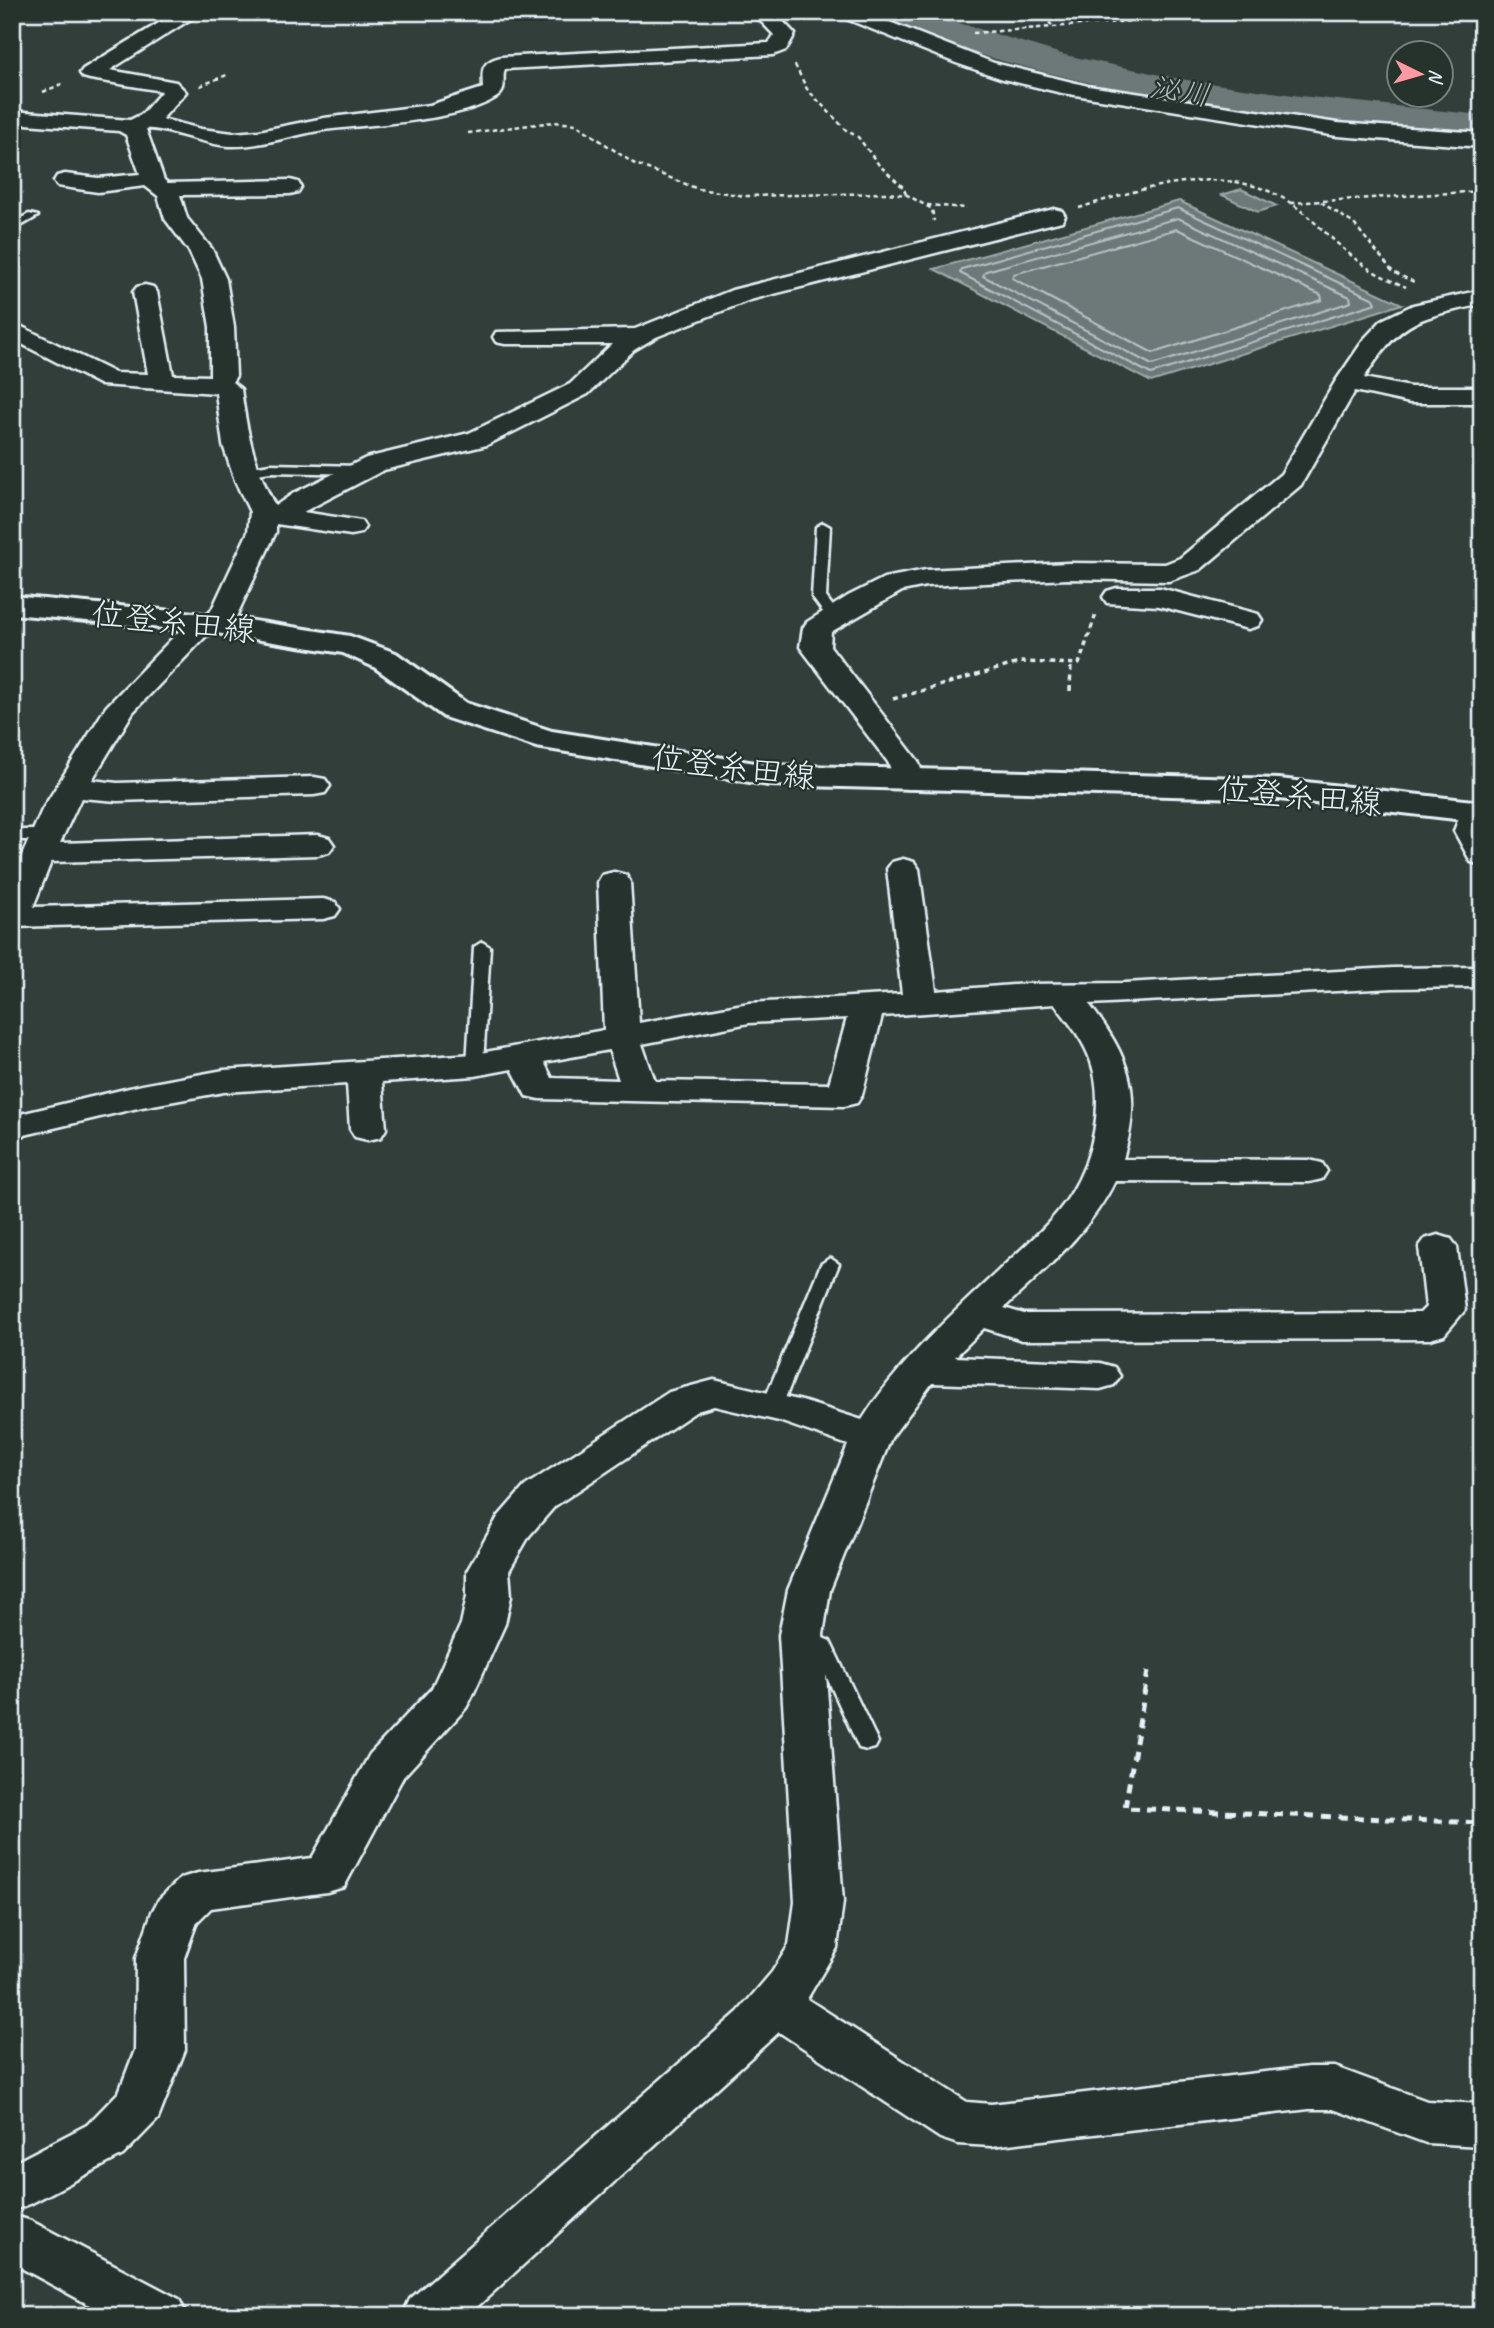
<svg xmlns="http://www.w3.org/2000/svg" width="1494" height="2328" viewBox="0 0 1494 2328" font-family="Caveat,'Klee One',sans-serif">
  <style>
    .water { fill: #6d7978; stroke: #9ea9ab; stroke-width: 2 }
    .lines { fill: none; stroke-linecap: round; stroke-linejoin: round }
    .shore { stroke: #b7c1c5; stroke-width: 2 }
    .river { fill: #6d7978; fill-rule: evenodd }
    .service-casing { stroke: #e8f1f8; stroke-width: 5 }
    .minor-casing { stroke: #e8f1f8; stroke-width: 5 }
    .tertiary-casing { stroke: #e8f1f8; stroke-width: 6 }
    .secondary-casing { stroke: #e8f1f8; stroke-width: 6 }
    .path-far2 { stroke: #e8f1f8; stroke-width: 2.5; stroke-dasharray: 4.5 3.5; stroke-linecap: butt }
    .path-far1 { stroke: #e8f1f8; stroke-width: 3.5; stroke-dasharray: 5 4.5; stroke-linecap: butt }
    .path { stroke: #e8f1f8; stroke-width: 5; stroke-dasharray: 9 7; stroke-linecap: butt }
    .service { fill: #26332d; fill-rule: evenodd }
    .minor { fill: #26332d; fill-rule: evenodd }
    .tertiary { fill: #26332d; fill-rule: evenodd }
    .secondary { fill: #26332d; fill-rule: evenodd }
    .labels { text-anchor: middle; stroke-width: 5; stroke-linejoin: round; paint-order: stroke }
    .far-water-label { font-size: 30px; font-style: italic; fill: #b1bbbe; stroke: #26332d }
    .street-label { font-size: 33px; fill: #e8f1f8; stroke: #26332d }
  </style>
  <rect width="100%" height="100%" fill="#323e39"/>
  <filter id="ink" filterUnits="userSpaceOnUse"><feTurbulence type="fractalNoise" baseFrequency=".0143" numOctaves="2"/><feDisplacementMap in="SourceGraphic" scale="14" xChannelSelector="R" yChannelSelector="G"/><feConvolveMatrix kernelMatrix="1 2 1 2 8 2 1 2 1" color-interpolation-filters="sRGB"/></filter>
  <g filter="url(#ink)">
    <path class="water" d="M1241 189 1277 206 1258 212 1222 195Z
      M1179 201 1402 304 1151 382 934 269Z"/>
    <g class="lines">
      <path class="shore" d="M1178 208 1374 299 1376 303 1151 374 960 273 962 269Z
        M1178 218 1350 297 1351 302 1152 365 983 276 986 271Z
        M1177 229 1321 295 1322 300 1153 353 1012 278 1014 274Z"/>
      <path class="river" d="M869 12H923L1065 55 1180 79 1300 96 1482 115V139C1434 137 1387 130 1339 125 1180 106 1025 75 874 20Z"/>
      <g class="service-casing">
        <path id="service" d="M29 214 38 216 12 231V223Z
          M270 464 362 466 368 470 362 474 270 472 245 476 239 472 241 469Z
          M823 523 830 527 826 597 841 617 834 621 829 620 812 597 816 527Z
          M12 830H46L54 835 46 840H12Z
          M482 942 490 947 483 1065 475 1070 467 1065 474 947Z
          M830 1258 839 1264 782 1406 779 1410H765L762 1406 821 1264Z
          M804 1630 830 1641 878 1742 875 1748 867 1750 859 1748 815 1651 797 1642 794 1637 797 1632Z"/>
      </g>
      <g class="minor-casing">
        <path id="minor" d="M177 12H202L110 70 176 82 186 92 162 119 201 129 233 133 259 131 324 118 430 105 483 88C482 69 481 62 501 57L769 43 774 35 755 15 757 12H786L779 17 795 34 786 50 773 55 505 69C501 78 508 90 497 97 459 122 370 124 324 130 292 135 262 147 229 146 205 145 163 127 146 129L164 180 168 183 290 180 298 182 301 187 298 192 290 194 180 195 187 218 212 249 226 279 234 327 236 376 232 382 241 389C247 433 254 466 275 506L294 493 366 458 469 433 570 384 612 344H505L496 342 493 337 496 332 635 329 732 290 1054 209 1062 211 1065 216 1062 221 750 300 656 337 634 350 588 394 487 445 384 470 303 512 361 521 365 527 361 533 351 535 276 524V532L236 617 226 630 206 636 133 712 92 780 117 783 314 777 325 779 330 786 325 793 314 795 117 801 81 798 60 843 318 835 329 838 334 845 329 852 318 855 51 862 33 907 323 899 335 902 340 909 335 916 323 919 12 927V878L42 810 106 707 186 624 206 618 212 609 248 532 250 512 235 481 223 445 216 393 101 385 12 339V322L115 373 148 374 133 292 137 287 145 285 153 287 157 292 173 375 210 376V327L202 279 189 251 165 219 158 196 145 186 98 192 57 186 54 181 57 176 65 174 98 178 140 174 126 135 119 131 12 123V111L130 120 142 114 162 91 90 79 83 77 80 73 83 69Z
          M836 12H864L994 63 1088 86 1337 123 1482 133V147L1337 136 1062 93 1003 79 956 63 839 16Z
          M1482 290V304C1415 319 1402 319 1364 378L1410 387H1482V403H1410L1355 391 1301 485 1200 570 1169 581 1068 579 926 586 902 591 831 632 830 646 918 761 925 780 920 787 909 789 898 787 888 762 800 647 803 628 807 622 848 596 884 578 926 570 1068 563 1165 564 1180 558 1281 474 1335 382 1365 338 1382 320 1413 305Z
          M1117 588H1160L1258 614 1262 620 1258 626 1248 629 1159 606 1107 603 1103 597 1107 591Z
          M1475 803 1482 804V865L1471 862 1454 831 1464 805Z
          M903 859 914 862 919 869 936 991 1027 984 1125 983 1393 968 1482 967V987L1393 988 1089 1004C1130 1058 1143 1092 1123 1159L1309 1160 1322 1163 1327 1171 1322 1179 1309 1182 1115 1181C1090 1232 1044 1270 1004 1308L1024 1314 1420 1313 1426 1307 1419 1247 1425 1239 1438 1235 1451 1239 1457 1247 1465 1310 1444 1335 1430 1339 1022 1340 984 1328 955 1357 1100 1363 1114 1367 1120 1376 1114 1385 1100 1389 932 1383 891 1438 830 1590 823 1635 843 1902 837 1948 807 1999 967 2102 991 2104 1309 2067H1335L1427 2101 1482 2104V2146L1426 2143 1333 2109H1309L991 2146 958 2144 940 2138 779 2032 467 2316H402L410 2299 738 2012 772 1972 789 1945 795 1902 779 1635 788 1590 848 1445 779 1421 714 1406 697 1411 555 1506 529 1536 509 1571 511 1596 505 1624 472 1697 466 1708 403 1777 344 1887 327 1892 211 1908 197 1922 184 1958 185 2050 158 2119 123 2155 30 2204 12 2211V2164L87 2125 119 2092 135 2050 136 1958 152 1912 159 1899 181 1878 198 1873 312 1858 370 1754 432 1688 461 1624 467 1596V1571L498 1517 525 1486 669 1392 714 1380 802 1401 862 1420C898 1363 948 1318 997 1272 1022 1248 1052 1224 1070 1195 1093 1159 1105 1103 1091 1062 1084 1040 1068 1022 1055 1004L882 1016 862 1095 857 1103 844 1106 539 1099 526 1096 512 1069 475 1076 382 1082 386 1129 381 1137 368 1140 355 1137 350 1129 347 1084 224 1092 142 1107 12 1138V1116L142 1085 224 1070 475 1054 604 1030 598 882 602 875 614 872 626 875 630 882 639 1023 749 1003 902 994 887 869 892 862ZM847 1018 829 1084 655 1081 642 1044 749 1023ZM609 1050 619 1080 552 1078 544 1062Z
          M12 2215 31 2221 179 2299 187 2316H110L12 2263Z"/>
      </g>
      <g class="tertiary-casing">
        <path id="tertiary" d="M1461 12H1482V23L1464 16Z"/>
      </g>
      <g class="secondary-casing">
        <path id="secondary" d="M12 596 216 615 350 636 396 653 466 703 552 731 768 765 1279 779 1482 802V822L1279 799 768 785 536 747 444 717 374 667 343 653 216 633 12 614Z"/>
      </g>
      <path class="path-far2" d="M1037 12 1052 25
        M973 33 1251 12
        M795 65 807 89 846 130 858 137 879 165 903 187 906 194
        M200 86 229 74
        M43 92 64 83
        M468 133 553 122 576 124 633 163 698 189 746 196 887 193 907 195 932 209 934 221
        M1321 202 1354 224 1393 272 1416 283
        M1291 203 1482 191
        M927 205 967 208
        M1079 208C1146 187 1231 159 1295 206 1320 225 1341 250 1368 268 1380 276 1393 281 1406 287"/>
      <path class="path-far1" d="M1070 691 1071 663
        M893 699 1022 662 1079 664 1096 614"/>
      <path class="path" d="M1148 1671 1125 1808 1482 1823"/>
      <use href="#service" class="service"/>
      <use href="#minor" class="minor"/>
      <use href="#tertiary" class="tertiary"/>
      <use href="#secondary" class="secondary"/>
    </g>
  </g>
  <g class="labels">
    <g class="far-water-label">
      <text transform="translate(1180 91) rotate(9)" y="10">泌川</text>
    </g>
    <g class="street-label">
      <text transform="translate(174 621) rotate(6)" y="12">位登糸田線</text>
      <text transform="translate(734 766) rotate(7)" y="12">位登糸田線</text>
      <text transform="translate(1300 795) rotate(5)" y="12">位登糸田線</text>
    </g>
  </g>
  <rect width="1494" height="2328" fill="none" stroke="#26332d" stroke-width="42"/>
  <rect x="21" y="21" width="1452" height="2286" fill="none" stroke="#e8f1f8" stroke-width="2.5" filter="url(#ink)"/>
  <g transform="translate(1420 74) rotate(95)"><circle r="33" fill="#26332d" stroke="#747f7e" stroke-width="2"/>
  <path d="M0-5L12 26L0 18L-12 26Z" fill="#ff9aa2"/>
  <text y="-10" font-size="19" font-weight="bold" text-anchor="middle" fill="#e8f1f8">N</text>
  </g>
</svg>
